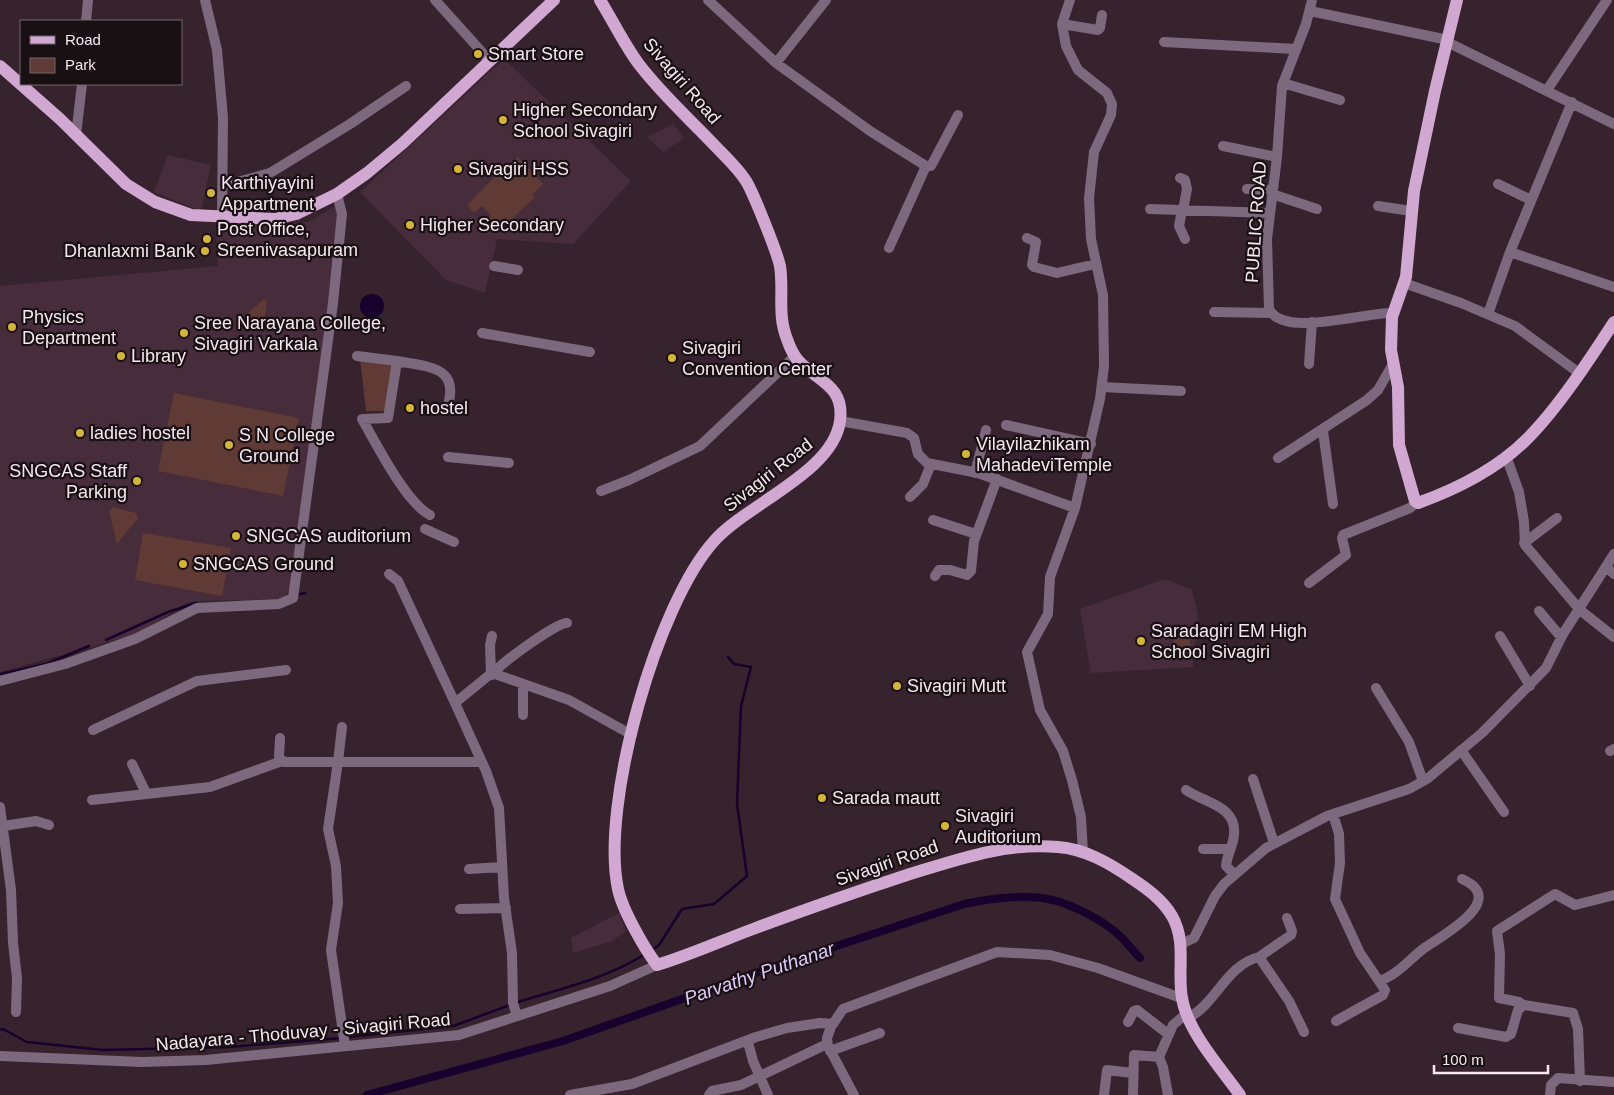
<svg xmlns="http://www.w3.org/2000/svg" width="1614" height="1095" viewBox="0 0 1614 1095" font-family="Arial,sans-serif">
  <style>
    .built { fill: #472d3b }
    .green { fill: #603a34 }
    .water { fill: #18012d }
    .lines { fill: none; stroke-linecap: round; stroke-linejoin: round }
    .stream { stroke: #18012d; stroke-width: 2.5 }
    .canal { stroke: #18012d; stroke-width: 8 }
    .minor { stroke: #7d697d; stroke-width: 10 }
    .major { stroke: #d0a8d1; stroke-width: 12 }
    .poi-dot { fill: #d5b535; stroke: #191014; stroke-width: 2 }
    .labels { text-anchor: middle; stroke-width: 4.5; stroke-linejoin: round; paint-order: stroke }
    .poi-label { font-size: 18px; fill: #f6e8ef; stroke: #191014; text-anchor: start }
    .street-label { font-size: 18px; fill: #f6e8ef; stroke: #191014 }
    .water-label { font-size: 19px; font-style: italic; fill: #dfcbfc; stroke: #191014 }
  </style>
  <rect width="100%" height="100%" fill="#37232e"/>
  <path class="built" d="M504 59 631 181 573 244 497 239 485 293 446 280 360 192Z
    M673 124 684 138 663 152 647 137Z
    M168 155 211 165 201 211 154 192Z
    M336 206 341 207 292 587 283 599 197 601 186 603 141 633 0 672V286L218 266 216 229 308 222Z
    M1165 579 1192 590 1198 615 1193 667 1091 673 1080 609Z
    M619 913 626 931 612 941 573 953 571 938Z"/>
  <path class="green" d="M518 157 543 184 533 194 535 197 496 234 484 222 491 215 482 206 474 213 467 205 505 167 507 168Z
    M264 299 267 301 264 324 257 328 251 327 246 320 247 314Z
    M360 359 392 364 386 411H366Z
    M174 393 299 418 283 496 158 471Z
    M113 507 136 513 138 518 117 544 109 511Z
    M143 533 231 548 222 596 135 580Z
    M1175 627H1190V659L1172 660Z"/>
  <path class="water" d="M360 306a12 12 0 1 1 24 0a12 12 0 1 1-24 0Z"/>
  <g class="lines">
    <path class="stream" d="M300 594 305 593
      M106 640 168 612 196 603
      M0 674 46 664 89 646
      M652 950 659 945 682 909 714 904 747 876 737 804 741 706 751 667 734 664 728 657
      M515 1003C556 990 609 978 645 954
      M0 1030 3 1029 27 1042 103 1050 229 1047 342 1038
      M347 1037 453 1026 510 1005"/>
    <path class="canal" d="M367 1095 563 1041 767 969 964 904C989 899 1022 894 1048 899 1067 902 1098 918 1113 930 1123 937 1131 949 1140 958"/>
    <path class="minor" d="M205 0 217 50 223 118 222 216
      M435 0 490 61
      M708 0 776 63 826 0
      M1070 0 1062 24 1066 46 1078 70 1107 93 1112 104 1111 115 1094 152 1089 198 1091 239 1103 295 1104 366 1100 399 1075 508 1050 577 1048 614 1027 652 1040 710 1063 751 1072 780 1081 817 1083 853
      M1312 0 1306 24 1282 86 1277 157 1267 239 1269 309C1284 339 1367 311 1394 313
      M1310 11 1448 40
      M86 21 88 0
      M1062 24 1098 30 1100 28 1102 15
      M1164 42 1296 49
      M1447 42 1614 124
      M776 63 870 131 926 166H931L958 115
      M1283 83 1340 100
      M1547 90 1607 0
      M76 135 82 84
      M1223 146 1277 157
      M1180 178 1185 180 1187 189 1183 210
      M1498 184 1531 200
      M223 186 270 173 350 124 406 86
      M1247 189 1272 190
      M1272 194 1317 209
      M1378 206 1411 211
      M1150 209 1269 213
      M1182 210 1179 226 1185 239
      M1027 238 1036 242 1032 265 1034 267 1057 273 1095 264
      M889 248 926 166
      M1510 252 1614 287
      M494 266 518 270
      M1404 283 1461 303 1515 326 1579 373
      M1214 312 1271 313
      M1488 314 1510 252 1572 102
      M482 333 590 352
      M357 356 397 361 388 418 362 419C376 443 406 503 430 515
      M397 361C428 367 461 366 447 408
      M1309 364 1312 322
      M1102 387 1181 391
      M840 421 907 433 914 438 918 454 927 463 978 473 1075 508
      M1006 425 1091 444
      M1323 431 1333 504
      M1506 456 1519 492 1524 522 1525 545 1580 610 1614 637
      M448 457 509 463
      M1278 458 1367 400 1378 390 1393 364
      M975 473 986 430
      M601 491 629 480 700 446 795 356
      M910 497 923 484 931 464
      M933 520 976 534
      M425 529 454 542
      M1524 543 1557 518
      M1606 567 1614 574
      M389 574 398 581 455 703
      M935 576 939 570H950L967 575 971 571 974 541 997 479
      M1309 583 1346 555 1342 538 1343 535 1410 508 1417 502
      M1539 611 1561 637
      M1500 636 1530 686
      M491 675 490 645 492 636
      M492 675C498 665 557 622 567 623
      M0 681 65 664 135 639 197 608 279 604 293 598 333 303 342 214 337 194
      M523 685V715
      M1376 688 1409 742 1423 781
      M342 727 338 762H480
      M93 730 197 681 286 670
      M280 738 279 757 284 762H338L328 829 336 866 338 903 331 950 345 1046
      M1461 750 1504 812
      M1610 751 1614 749
      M132 764 146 793
      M1253 779 1274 843
      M1186 790C1204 803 1237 805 1234 835 1233 846 1227 855 1226 866L1234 874
      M92 800 210 787 282 761
      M0 807 11 890 13 943 17 978 16 1012
      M1333 814 1339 834 1340 863 1335 899 1360 953 1385 990 1383 995 1336 1021
      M3 826 36 821 49 825
      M1203 849H1230
      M469 869 502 867
      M460 909 506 908
      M1181 944 1194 938 1215 896 1224 884 1266 848 1327 816 1409 789 1427 779 1482 733 1546 668 1563 634 1614 554
      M1259 957 1291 935 1292 931 1287 918
      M1379 981C1396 976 1410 959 1423 949 1441 936 1510 900 1462 879
      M1523 1005 1519 1002 1499 998 1500 954 1497 931 1555 894 1575 905 1614 895
      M517 1016 513 1003 512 953 504 898 499 808 486 771 455 703 488 676 495 674 569 700 632 735
      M1188 1018C1216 1004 1226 965 1259 957L1289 1001 1304 1032
      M1128 1022 1134 1011 1137 1010 1168 1034
      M832 1024 827 1038 828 1046 854 1095
      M1458 1028 1506 1037 1511 1034 1518 1010 1524 1005 1573 1013 1578 1029 1580 1081
      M748 1042 753 1061 768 1095
      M830 1051 880 1033
      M0 1056 142 1062 206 1060 459 1035 610 986 657 965
      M570 1095 632 1084 756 1037 787 1028 820 1023 833 1024 843 1009 997 952 1050 955 1098 968 1181 998
      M709 1095 712 1091 741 1085 827 1044
      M1104 1095 1107 1070 1133 1073
      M1133 1095 1134 1055 1159 1057
      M1168 1095 1163 1067 1159 1057 1173 1025 1186 1014
      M1550 1095 1551 1085 1558 1078 1614 1082"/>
    <path class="major" d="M600 0C613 21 624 44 638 63 662 95 693 122 720 151 729 160 739 170 746 181 753 192 777 252 780 266 784 290 777 315 787 339 789 345 793 354 797 359 815 381 845 384 840 421 833 472 749 503 715 540 657 603 600 805 618 889 622 909 644 948 657 965 690 955 721 941 753 929 804 910 855 892 907 875 956 860 1006 842 1058 847 1085 849 1109 863 1131 878 1146 888 1162 899 1172 916 1187 942 1177 971 1182 998 1187 1031 1221 1068 1240 1095
      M1457 0 1435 91 1414 191 1406 277 1392 317 1391 350 1398 387 1399 445 1415 501 1418 503C1457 489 1497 469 1527 439 1558 408 1590 359 1614 322
      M0 66 60 119 126 184 155 202 191 215 275 219 296 214 337 194 367 173 403 143 554 0"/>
  </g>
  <g class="poi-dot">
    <circle cx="478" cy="54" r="5"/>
    <circle cx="503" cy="120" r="5"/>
    <circle cx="458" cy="169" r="5"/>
    <circle cx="211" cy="193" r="5"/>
    <circle cx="410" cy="225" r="5"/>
    <circle cx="207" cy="239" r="5"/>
    <circle cx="205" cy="251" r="5"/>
    <circle cx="12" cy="327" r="5"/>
    <circle cx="184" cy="333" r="5"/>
    <circle cx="121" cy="356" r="5"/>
    <circle cx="672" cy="358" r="5"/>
    <circle cx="410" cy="408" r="5"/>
    <circle cx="80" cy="433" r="5"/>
    <circle cx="229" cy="445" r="5"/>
    <circle cx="966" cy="454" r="5"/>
    <circle cx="137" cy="481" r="5"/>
    <circle cx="236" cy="536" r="5"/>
    <circle cx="183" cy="564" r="5"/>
    <circle cx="1141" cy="641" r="5"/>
    <circle cx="897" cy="686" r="5"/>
    <circle cx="822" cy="798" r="5"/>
    <circle cx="945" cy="826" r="5"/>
  </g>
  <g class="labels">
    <g class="poi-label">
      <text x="488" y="60">Smart Store</text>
      <text x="513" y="116">Higher Secondary<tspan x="513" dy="21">School Sivagiri</tspan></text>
      <text x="468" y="175">Sivagiri HSS</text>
      <text x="221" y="189">Karthiyayini<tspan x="221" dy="21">Appartment</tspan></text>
      <text x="420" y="231">Higher Secondary</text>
      <text x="217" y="235">Post Office,<tspan x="217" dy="21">Sreenivasapuram</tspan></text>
      <text x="195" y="257" text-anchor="end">Dhanlaxmi Bank</text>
      <text x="22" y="323">Physics<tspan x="22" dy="21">Department</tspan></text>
      <text x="194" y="329">Sree Narayana College,<tspan x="194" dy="21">Sivagiri Varkala</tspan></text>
      <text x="682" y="354">Sivagiri<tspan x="682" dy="21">Convention Center</tspan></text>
      <text x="131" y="362">Library</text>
      <text x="420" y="414">hostel</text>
      <text x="90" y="439">ladies hostel</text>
      <text x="239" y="441">S N College<tspan x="239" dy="21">Ground</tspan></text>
      <text x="976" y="450">Vilayilazhikam<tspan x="976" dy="21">MahadeviTemple</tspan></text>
      <text x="127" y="477" text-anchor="end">SNGCAS Staff<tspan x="127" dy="21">Parking</tspan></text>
      <text x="246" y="542">SNGCAS auditorium</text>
      <text x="193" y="570">SNGCAS Ground</text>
      <text x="1151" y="637">Saradagiri EM High<tspan x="1151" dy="21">School Sivagiri</tspan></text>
      <text x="907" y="692">Sivagiri Mutt</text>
      <text x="832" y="804">Sarada mautt</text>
      <text x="955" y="822">Sivagiri<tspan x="955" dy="21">Auditorium</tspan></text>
    </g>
    <g class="street-label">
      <text transform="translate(682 81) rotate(49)" y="6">Sivagiri Road</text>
      <text transform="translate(1256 222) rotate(-86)" y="6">PUBLIC ROAD</text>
      <text transform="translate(768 475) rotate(-38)" y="6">Sivagiri Road</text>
      <text transform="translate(887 863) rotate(-19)" y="6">Sivagiri Road</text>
      <text transform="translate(303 1032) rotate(-5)" y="6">Nadayara - Thoduvay - Sivagiri Road</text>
    </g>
    <g class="water-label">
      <text transform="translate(759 973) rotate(-19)" y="7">Parvathy Puthanar</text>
    </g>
  </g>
  <rect x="20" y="20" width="162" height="65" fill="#191014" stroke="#71666c"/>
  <rect x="30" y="36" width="25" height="8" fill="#d0a8d1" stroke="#71666c"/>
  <text x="65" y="45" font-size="15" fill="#f6e8ef">Road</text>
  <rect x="30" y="58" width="25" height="15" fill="#603a34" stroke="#71666c"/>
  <text x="65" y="70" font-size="15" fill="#f6e8ef">Park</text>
  <path d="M1434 1065v8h114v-8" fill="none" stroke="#f6e8ef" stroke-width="2.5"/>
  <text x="1442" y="1065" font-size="15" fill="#f6e8ef" stroke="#191014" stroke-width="4" paint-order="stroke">100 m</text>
</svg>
